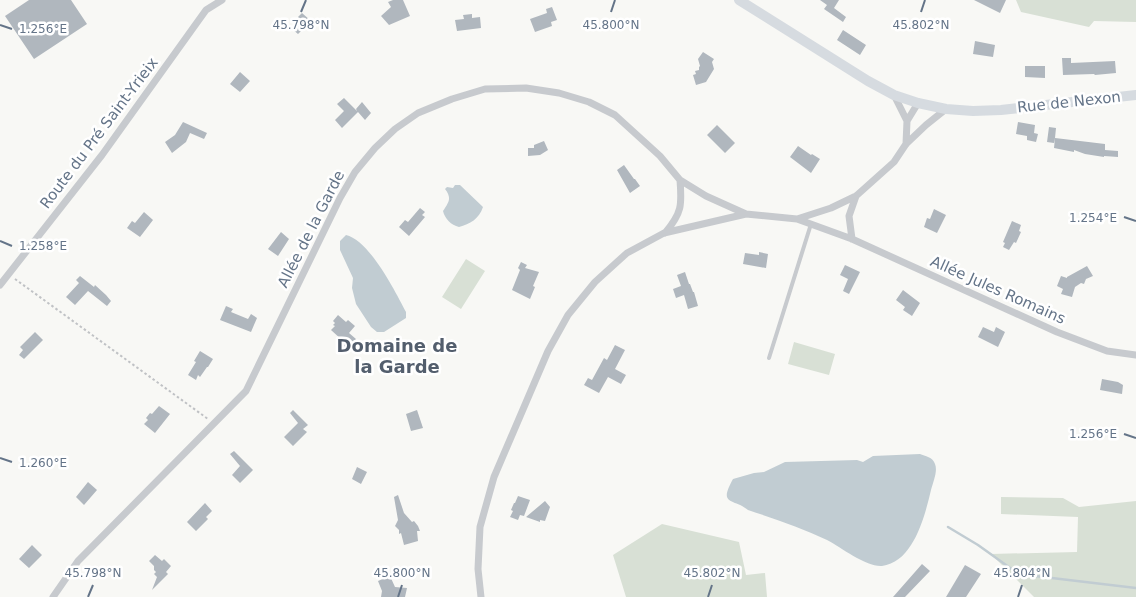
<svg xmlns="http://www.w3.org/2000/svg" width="1136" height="597" viewBox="0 0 1136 597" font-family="'DejaVu Sans',sans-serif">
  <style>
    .green { fill: #d8e0d5 }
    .water { fill: #c1ccd2 }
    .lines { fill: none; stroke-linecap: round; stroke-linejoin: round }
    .stream { stroke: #c1ccd2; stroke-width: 2.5 }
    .building { fill: #b0b7be }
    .path { stroke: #c0c2c5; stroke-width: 2; stroke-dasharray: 2.5 2.5; stroke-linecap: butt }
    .service { stroke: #c7cace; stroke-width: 4 }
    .minor { stroke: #c7cace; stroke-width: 7 }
    .secondary { stroke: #d6dbe0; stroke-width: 10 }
    .ticks { fill: none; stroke: #647488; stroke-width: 2 }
    .labels { text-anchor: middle; stroke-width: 5; stroke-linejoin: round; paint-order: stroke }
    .street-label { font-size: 15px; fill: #647488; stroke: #fff }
    .quarter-label { font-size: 18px; font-weight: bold; fill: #535e6d; stroke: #fff }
    .ticks-label { font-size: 12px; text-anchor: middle; fill: #647488; stroke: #fff; stroke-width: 5; stroke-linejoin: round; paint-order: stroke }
  </style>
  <rect width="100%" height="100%" fill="#f8f8f5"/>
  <path class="green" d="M1016 0H1136V22L1094 21 1089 27 1021 12Z
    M466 259 485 271 461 309 442 297Z
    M794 342 835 354 829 375 788 364Z
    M1001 497 1063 498 1079 507 1136 501V597H1034L991 554 1077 552 1078 517 1001 514Z
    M662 524 739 542 746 575 765 573 767 597H626L613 555Z"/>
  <path class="water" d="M455 185H460L483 207C479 219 470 224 459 227 451 225 445 219 443 211 449 202 452 198 445 189L447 187 453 188Z
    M346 235C370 241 395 291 406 312V318L384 332H377L371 327 356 304 352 288 353 278 340 250V241Z
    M920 454C925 456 933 457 935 464 938 471 933 482 931 490 925 515 914 562 882 566 866 567 842 548 827 540 802 528 775 519 748 510 733 498 718 506 733 479L754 473 764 472 785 462 857 460 863 462 873 456Z"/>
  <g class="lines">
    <path class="stream" d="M948 527 978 545 1013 570 1035 576 1136 588"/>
  </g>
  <path class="building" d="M29 0H71L87 24 34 59 5 16Z
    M393 0H403L410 16 389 25 381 16 391 7 388 2Z
    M820 0H839L834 8 846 17 843 22 824 9 827 5Z
    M974 0H1006L1000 13Z
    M552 7 557 20 551 22 552 26 535 32 530 19 547 13 546 9Z
    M302 13 311 21 298 34 291 28 299 19 298 17Z
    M472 14V18L480 17 481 28 457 31 455 20 464 19 463 15Z
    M843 30 866 45 860 55 837 40Z
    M975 41 995 45 993 57 973 54Z
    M703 52 714 59 712 62 714 69 706 82 696 85 693 75 696 74 695 71 699 70V67L700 66 698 59Z
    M1062 58H1071V63L1115 61 1116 73 1095 75 1094 74 1063 75Z
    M1025 66H1045V78L1025 77Z
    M240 72 250 81 240 92 230 84Z
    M344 98 357 111 356 109 362 102 371 113 365 120 358 112 342 128 335 120 344 111 337 104Z
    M183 122 207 133 204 139 190 133 186 142 172 153 165 142 175 135Z
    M1018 122 1035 125 1034 133 1038 134 1036 142 1027 140V136L1016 134Z
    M717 125 735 143 725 153 707 135Z
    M1049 127 1056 128 1055 138 1105 144V150L1118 151V157L1104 156V157L1085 154 1074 150V152L1054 148 1055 138 1054 143 1047 142Z
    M544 141 548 150 540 155 528 156V148H534V145Z
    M798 146 811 155 812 154 820 159 811 173 790 157Z
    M624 165 634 179H635L640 186 630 193 617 170Z
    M420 208 425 212 422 215 425 217 409 236 399 227 405 220 408 222Z
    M934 209 946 215 937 233 924 227 927 218 930 219Z
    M144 212 153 220 140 237 127 228 132 221 135 223Z
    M1012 221 1021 225 1019 231 1021 232 1016 243 1014 242 1009 250 1003 247 1005 243 1003 242Z
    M281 232 289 239 278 256 268 249Z
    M759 252 768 254 766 268 743 264 745 253 759 255Z
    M521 262 527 265 525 268 539 272 533 286 535 287 530 299 512 290 520 270 518 268Z
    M845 265 860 272 849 294 843 291 848 279 840 275Z
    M1087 266 1093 276 1086 279 1084 284 1081 283 1075 287 1072 297 1061 294 1063 289 1057 286 1061 276 1067 278V277Z
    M685 272 689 284H690L693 292H694L698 306 688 309 684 295 676 298 673 289 681 286 677 275Z
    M80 276 94 287 95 285 106 295 111 301 107 306 88 291 75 305 66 297 79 283 76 280Z
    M903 290 920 303 912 316 903 310 905 307 896 300Z
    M226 306 233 309 231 312 248 319 251 314 257 318 251 332 220 320Z
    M338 315 346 322 348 320 355 326 349 333 356 339 345 352 338 345 342 340 331 330 335 326 333 325 335 323 333 321Z
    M983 327 994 332 996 327 1005 332 998 347 978 337Z
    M35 332 43 340 24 359 19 355 23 350 20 347Z
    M615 345 625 350 615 369 626 375 621 384 608 377 599 393 584 385 588 378 592 380 604 358 607 360Z
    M200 351 213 359 208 367H207L200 377 198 375 196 380 188 375 196 362 194 361Z
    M1102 379 1118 382 1123 385 1122 394 1100 390Z
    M159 406 170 414 155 433 144 424 148 420 146 418 150 413 152 414Z
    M293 410 308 425 303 429 307 432 293 446 284 437 298 423 290 413Z
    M417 410 423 428 411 431 406 414Z
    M234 451 253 470 240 483 232 475 240 466 230 454Z
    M357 467 367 472 361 484 352 479Z
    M88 482 97 490 84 505 76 497Z
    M398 495 404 513 412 522 414 521 418 526 420 531H417L418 541 404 545 401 533 399 534V530L395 526 398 520 394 497Z
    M518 496 530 500 524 516 520 515 518 520 510 517 513 511 511 510 514 503H515Z
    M545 501 550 507 545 521 540 520V522L526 517Z
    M205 503 212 511 206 517 208 519 196 531 187 522Z
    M32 545 42 555 29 568 19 559Z
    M155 555 162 561 164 559 171 566 166 572 168 574 152 590 157 577 154 574 156 572 154 570V566L149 561Z
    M922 564 930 571 905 597H893Z
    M965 565 981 574 966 597H946Z
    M390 576 395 587 407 588 405 597H381L382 591 378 581Z"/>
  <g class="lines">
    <path class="path" d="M15 279 208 419"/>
    <path class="service" d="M769 358 811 224"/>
    <path class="minor" d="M894 95 907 121 906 144
      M907 121 918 103
      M797 219 852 239 1057 332 1107 351 1136 355
      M665 233C682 213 682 205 680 180L706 196 746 214
      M852 239 849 216 856 196
      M0 285 102 155 206 10 222 0
      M53 597 78 561 246 391 340 198 355 172 375 148 395 129 418 113 452 99 485 89 526 88 559 93 589 102 615 115 660 156 680 180
      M481 597 478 569 480 527 494 477 548 351 568 315 595 282 627 253 664 233 746 214 797 219 831 208 856 196 894 162 906 144 926 125 946 109"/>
    <path class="secondary" d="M739 0 868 81 894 95 918 103 946 109 973 111 1001 110 1136 95"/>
  </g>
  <path class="ticks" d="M301 12 306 0M611 12 615 0M921 12 925 0M0 25 12 29M1124 217 1136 221M0 241 12 246M1124 434 1136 438M0 458 12 462M88 597 93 585M398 597 402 585M708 597 712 585M1018 597 1022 585"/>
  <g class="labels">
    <g class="street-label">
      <text transform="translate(1069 102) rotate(-6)" y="5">Rue de Nexon</text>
      <text transform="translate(99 133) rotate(-53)" y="5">Route du Pré Saint-Yrieix</text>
      <text transform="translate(311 229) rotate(-63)" y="5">Allée de la Garde</text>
      <text transform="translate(998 290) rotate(24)" y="5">Allée Jules Romains</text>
    </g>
    <g class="quarter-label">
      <text x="397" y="352">Domaine de<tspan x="397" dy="21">la Garde</tspan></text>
    </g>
  </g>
  <g class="ticks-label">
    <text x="611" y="29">45.800°N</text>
    <text x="301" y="29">45.798°N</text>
    <text x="921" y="29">45.802°N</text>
    <text x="43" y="33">1.256°E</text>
    <text x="1093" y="222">1.254°E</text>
    <text x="43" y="250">1.258°E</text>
    <text x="1093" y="438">1.256°E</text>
    <text x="43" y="467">1.260°E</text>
    <text x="93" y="577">45.798°N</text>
    <text x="402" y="577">45.800°N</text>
    <text x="712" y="577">45.802°N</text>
    <text x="1022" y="577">45.804°N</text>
  </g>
</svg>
